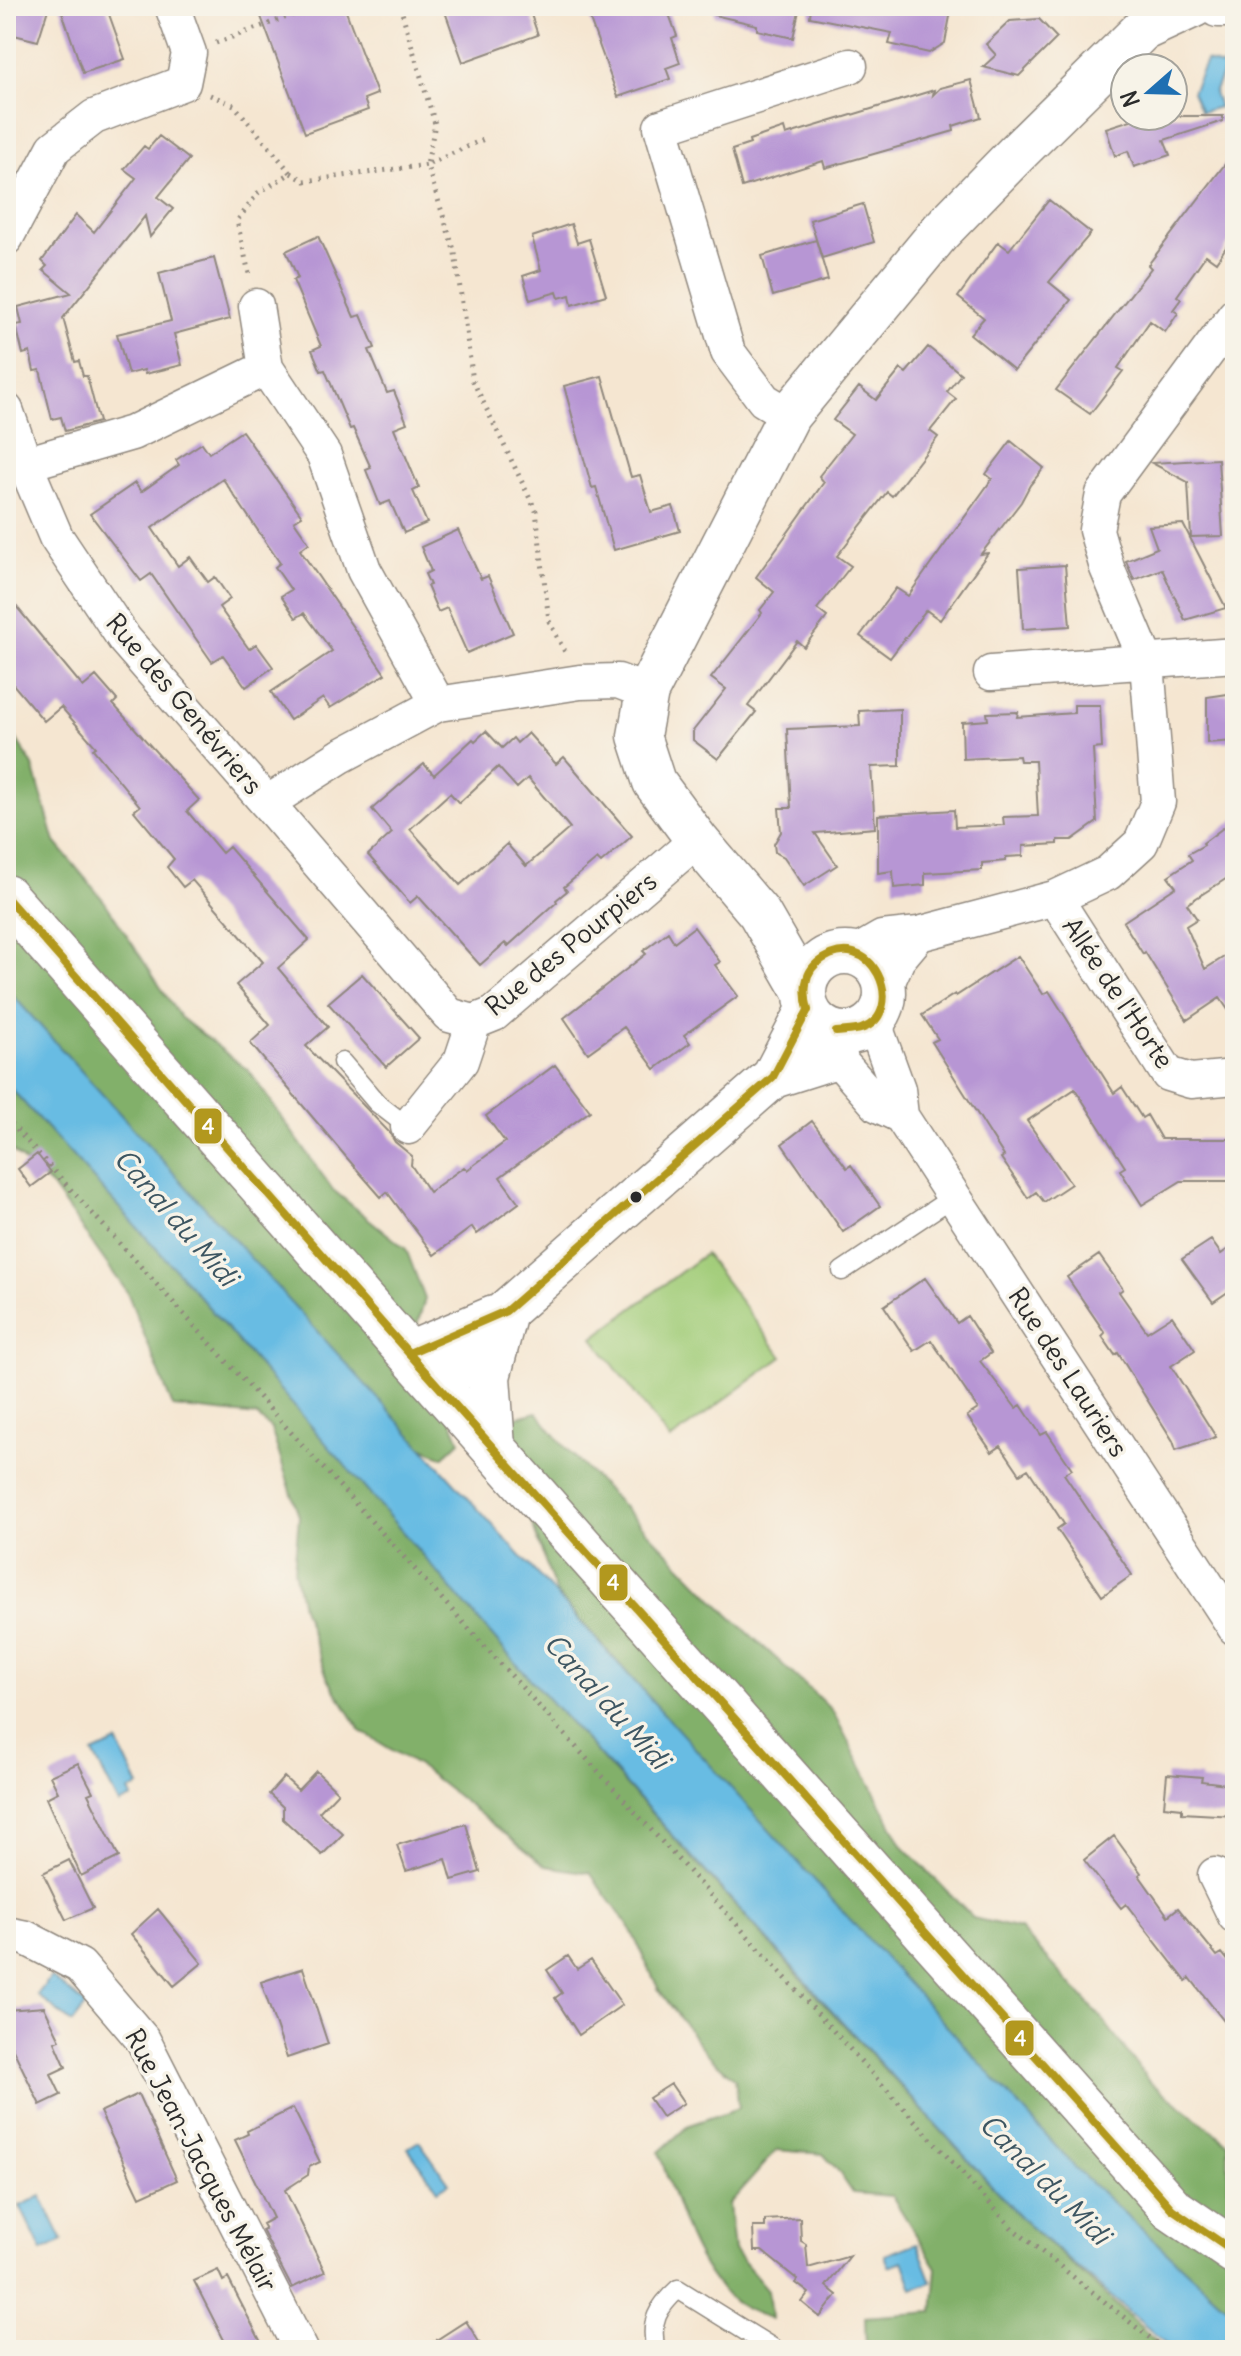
<svg xmlns="http://www.w3.org/2000/svg" width="1241" height="2356" viewBox="0 0 1241 2356" font-family="Delius,sans-serif">
  <style>
    .green { fill: #a3cd7a; stroke: #677c52; stroke-width: 2 }
    .forest { fill: #82b06a; stroke: #566e4a; stroke-width: 2 }
    .water { fill: #67bce3; stroke: #497487; stroke-width: 2 }
    .building { fill: #b796d4; fill-rule: evenodd }
    .lines { fill: none; stroke-linecap: round; stroke-linejoin: round }
    .service-casing { stroke: #90887e; stroke-width: 21 }
    .minor-casing { stroke: #90887e; stroke-width: 37 }
    .tertiary-casing { stroke: #90887e; stroke-width: 45 }
    .secondary-casing { stroke: #90887e; stroke-width: 47 }
    .path { stroke: #90887e; stroke-width: 5; stroke-dasharray: 2 6; stroke-linecap: butt }
    .service { stroke: #fff; stroke-width: 18 }
    .minor { stroke: #fff; stroke-width: 34 }
    .tertiary { stroke: #fff; stroke-width: 42 }
    .secondary { stroke: #fff; stroke-width: 44 }
    .bus-1-casing { stroke: #f7f3e8; stroke-width: 14 }
    .bus-1 { stroke: #b2981e; stroke-width: 8 }
    .bus-dot { fill: #2b2b2b; stroke: #f7f3e8; stroke-width: 3 }
    .labels { text-anchor: middle; stroke-width: 7; stroke-linejoin: round; paint-order: stroke }
    .street-label { font-size: 26px; fill: #2b2b2b; stroke: #f7f3e8 }
    .water-label { font-size: 28px; font-style: italic; fill: #3d5662; stroke: #f7f3e8 }
    .line-badge { stroke: #f7f3e8; stroke-width: 3 }
    .badge-label { font-size: 22px; text-anchor: middle; font-weight: bold; fill: #fff }
  </style>
  <rect width="100%" height="100%" fill="#f7f3e8"/>
  <filter id="ink" filterUnits="userSpaceOnUse"><feTurbulence type="fractalNoise" baseFrequency=".0125" numOctaves="2"/><feDisplacementMap in="SourceGraphic" scale="16" xChannelSelector="R" yChannelSelector="G"/><feConvolveMatrix kernelMatrix="1 2 1 2 8 2 1 2 1" color-interpolation-filters="sRGB"/></filter>
  <filter id="wash" filterUnits="userSpaceOnUse"><feTurbulence type="fractalNoise" baseFrequency=".006" numOctaves="4" result="noise"/><feDisplacementMap in="SourceGraphic" scale="32" xChannelSelector="R" yChannelSelector="G"/><feGaussianBlur stdDeviation="1.8" result="paint"/><feColorMatrix in="noise" values="0 0 0 0 0 0 0 0 0 0 0 0 0 0 0 0 0 1.4 0 .05"/><feComposite in="paint" operator="in"/></filter>
  <g filter="url(#wash)">
    <rect width="100%" height="100%" fill="#f5e6d1"/>
    <path class="green" d="M705 1254 782 1357 670 1440 593 1338Z"/>
    <path class="forest" d="M6 722 33 766 55 842 105 902 180 1017 249 1071 333 1190 406 1249 425 1299 415 1332 460 1441 443 1457 421 1447 6 988Z
      M6 1083 186 1281 513 1660 808 1986 1025 2222 1166 2350H869L866 2347 865 2317 933 2312 937 2268 892 2196 853 2193 836 2168 823 2154 777 2150 729 2204 734 2250 768 2290 771 2319C759 2314 742 2309 732 2300 693 2267 674 2199 659 2152L689 2125 739 2108 735 2079 706 2053 659 1990 630 1928 590 1873 546 1866 423 1769 361 1731 328 1679 302 1607 294 1570 299 1516 271 1429 257 1416 173 1407 127 1292 52 1187 6 1145Z
      M537 1412 564 1446 729 1615 832 1710 902 1845 973 1918 1020 1929 1099 2015 1150 2082 1228 2143V2196L1235 2203V2311L1219 2300 1079 2172 860 1934 556 1593 497 1422Z"/>
    <path class="water" d="M1206 61 1225 67 1214 93 1219 107 1201 112 1192 92Z
      M6 988 1079 2172 1219 2300 1235 2311V2350H1173L1025 2222 513 1660 186 1281 6 1083Z
      M117 1742 139 1786 129 1791 132 1798 119 1804 93 1753Z
      M51 1977 86 2005 72 2023 37 1995Z
      M419 2141 449 2183 438 2190 408 2148Z
      M41 2196 63 2241 42 2251 20 2206Z
      M917 2243 932 2282 913 2289 903 2261 889 2266 885 2255Z"/>
    <g id="blocks">
      <path class="building" d="M6 6H49L38 41 6 33Z
        M60 6H106L125 59 83 73Z
        M257 6H344L377 94 364 99 368 110 305 133Z
        M443 6H528L538 35 463 62Z
        M585 6H666L677 36 672 38 680 63 666 68 670 79 618 97Z
        M715 6H800L793 38 757 30V25L714 15Z
        M811 6H927L951 11 945 43 929 53 889 44 892 33 810 17Z
        M1039 19 1057 38 1019 76 983 67 996 55 986 44 1010 21Z
        M971 80 981 117 953 126 954 131 825 168 823 161 742 187 732 150 750 144 749 140 784 128 786 135 934 90 933 95 940 88Z
        M1129 116H1223V121L1164 140 1170 155 1134 167 1128 151 1115 156 1106 128 1131 120Z
        M159 136 189 159 158 197 173 209 150 237 145 216 63 318 75 362 79 361 83 376H87L99 422 65 431 61 417 52 419 40 370 34 371 30 352 23 354 16 325 22 324 18 307 71 293 43 270 47 266 42 261 76 215 94 232 136 178 124 169 144 146 148 149Z
        M1235 151V234L1216 262 1206 255 1177 296 1181 299 1173 310 1178 313 1165 332 1150 321 1118 368 1123 371 1090 414 1056 390 1151 268 1148 265Z
        M1049 200 1091 233 1049 282 1071 300 1014 370 970 334 984 318 958 297 998 242 1009 250Z
        M863 204 874 242 822 258 810 220Z
        M571 224 577 243 589 239 606 295 572 305 570 295 559 298 557 292 530 300 523 276 541 270 532 237Z
        M318 236 354 317 361 315 375 348 369 350 387 393 394 391 407 423 394 428 419 488 413 491 427 523 404 533 390 501 380 505 366 470 371 468 353 428 350 429 325 370 321 371 312 350 321 346 293 280 298 278 286 251Z
        M816 240 828 280 773 296 762 256Z
        M214 258 230 319 174 334 182 365 145 374 144 370 128 374 117 334 171 321 159 273Z
        M928 347 961 374 947 392 956 399 930 431 938 437 892 496 887 492 837 556 851 566 817 609 827 617 804 647 797 641 748 706 756 712 718 759 693 740V731L726 689 711 678 762 613 760 610 774 592 756 577 824 482 819 476 852 434 833 420 859 387 876 400 901 369 906 373Z
        M602 376 631 477 640 475 651 512 673 506 680 531 614 550 596 487 592 488 564 386Z
        M242 431 302 516 294 521 309 543 300 550 385 674 330 708 323 698 290 720 271 692 332 651 304 613 296 618 281 596 291 590 275 567 280 563 223 479 152 528 178 566 190 557 208 582 215 577 230 599 219 607 249 649 256 644 273 667 246 687 223 655 212 662 151 574 141 581 90 514 135 483 141 492 179 465 176 460 202 443 209 453Z
        M1011 441 1044 468 1030 485 1021 502 981 554 988 553 940 620 926 610 890 658 860 636 896 588 908 596 992 479 986 474Z
        M1218 459 1223 536 1191 537 1188 482 1152 463Z
        M1183 524 1226 608 1185 620 1162 569 1134 580 1126 561 1157 548 1149 526Z
        M458 530 481 579 488 576 513 633 467 653 447 608 438 612 427 586 430 585 425 574 431 571 421 547Z
        M1065 565 1070 626 1023 629 1019 568Z
        M6 594 83 687 96 676 117 700 113 704 199 800 187 811 222 853 229 847 309 940 278 968 328 1027 306 1046 389 1132 395 1142 412 1156 411 1165 429 1192 464 1167 467 1170 505 1142 486 1116 555 1065 590 1111 500 1177 519 1203 477 1234 472 1227 434 1255 387 1192 381 1197 347 1158 250 1043 270 1025 236 985 263 962 192 880 183 887 167 867 174 859 134 811 140 806 93 749 96 747 61 707 44 721 6 676Z
        M1228 694 1229 703H1235V741L1207 743V697Z
        M1074 705H1100L1102 748 1093 749 1097 822 1072 840H1058V844L1023 846V856L1006 857V861L982 863V870L925 873V885L894 888 893 871 878 873V815L954 810 955 827 1004 825 1003 817 1038 816 1035 761H1020L1019 756 963 759 962 722 988 720 987 713 1018 712 1017 717 1074 713Z
        M900 709V766L871 767 875 828 815 833 837 865 804 886 784 857 775 852 774 844 781 832 779 808H791L787 729 860 726 859 711Z
        M486 731 502 748 513 738 517 743 528 733 556 764 564 757 632 836 601 863 597 859 564 887 567 891 556 900 557 902 508 946 505 943 480 965 418 896 410 903 368 855 392 833 372 809 424 764 434 775 473 739 475 741ZM498 767 517 788 528 778 570 828 526 866 507 844 460 885 410 829 450 793 459 803Z
        M1235 819V873L1187 904 1197 919 1186 926 1205 969 1235 950V1020L1220 998 1187 1020 1145 952 1143 954 1123 922 1176 887 1168 876 1192 860 1188 854 1204 845 1203 843Z
        M694 927 720 962 715 965 738 996 684 1035 690 1043 655 1069 624 1027 588 1053 564 1018 646 954 643 951 668 932 674 942Z
        M1018 956 1043 994 1049 991 1114 1093 1122 1087 1142 1118 1147 1115 1161 1139H1232L1235 1143V1181H1181L1142 1205 1120 1170 1125 1167 1075 1089 1027 1121 1071 1184 1044 1202 1036 1192 1028 1198 1001 1158 1004 1156 932 1042 938 1039 922 1015 955 994 956 996Z
        M362 974 419 1038 386 1067 328 1003Z
        M812 1121 847 1168 851 1165 880 1206 843 1232 782 1144Z
        M37 1154 51 1172 31 1187 18 1169Z
        M1211 1240 1221 1254 1235 1244V1287L1213 1302 1182 1259Z
        M1099 1255 1123 1289 1119 1292 1147 1332 1172 1316 1195 1350 1171 1366 1216 1437 1176 1450 1173 1441 1118 1353 1115 1355 1102 1336 1105 1333 1067 1277Z
        M925 1278 957 1323 967 1316 991 1353 980 1361 1016 1408 1021 1405 1041 1435 1047 1432 1072 1469 1064 1474 1132 1575 1102 1596 1057 1529 1064 1524 1028 1469 1020 1474 1001 1446 992 1452 967 1416 978 1409 931 1340 914 1351 884 1306Z
        M78 1763 93 1792 88 1794 119 1857 81 1876 46 1798 58 1792 50 1776Z
        M316 1771 338 1792 319 1812 343 1834 322 1855 283 1819V1807L269 1794 284 1777 298 1790Z
        M1167 1774 1202 1777 1201 1781 1235 1785V1816L1182 1813V1808L1164 1806Z
        M466 1824 480 1872 452 1880 446 1859 406 1871 397 1845Z
        M1114 1836 1141 1873 1139 1875 1168 1916 1178 1908 1217 1956 1222 1953 1235 1969V2035L1190 1978 1186 1981 1126 1904 1121 1908 1084 1860Z
        M69 1860 93 1908 66 1920 43 1873Z
        M158 1909 202 1963 174 1986 131 1934Z
        M568 1956 577 1969 591 1960 622 2005 579 2035 555 1998 562 1993 547 1970Z
        M303 1968 328 2044 287 2058 261 1982Z
        M44 2007 60 2040 55 2042 66 2067 51 2074 61 2095 40 2105 11 2045 7 2010Z
        M671 2084 684 2103 662 2117 649 2098Z
        M138 2094 177 2180 140 2197 100 2112Z
        M293 2108 320 2162 309 2167 308 2175 285 2190 325 2272 292 2288 262 2230 265 2229 262 2224 273 2218 235 2140 248 2134 247 2131Z
        M800 2218 801 2241 806 2244 808 2268 850 2256 826 2286 837 2295 820 2317 802 2302 809 2293 796 2283 798 2280 762 2251H754L753 2227H765V2220Z
        M218 2270 223 2281 228 2278 265 2350H229L194 2281Z
        M466 2321 484 2350H421Z"/>
    </g>
  </g>
  <g filter="url(#ink)">
    <use href="#blocks" fill-opacity="0" stroke="#90887e" stroke-width="2"/>
    <g class="lines">
      <g class="service-casing">
        <path id="service" d="M342 1062 377 1103 408 1127
          M842 1271 953 1197
          M656 2350C649 2322 658 2307 678 2289L776 2350"/>
      </g>
      <g class="minor-casing">
        <path id="minor" d="M6 238 54 148 94 117 183 83 189 53 172 6
          M256 306 266 368 324 455 364 570 438 704
          M6 410 25 464 56 537 125 640 267 803 341 756 438 704 580 682 618 681 647 692
          M789 415 764 400 728 352 661 127 850 66
          M25 464 132 433 266 368
          M991 673 1235 655
          M267 803 449 1015 474 1022 494 1014 697 840
          M1055 898 1168 1074 1191 1081 1235 1077
          M856 953 882 938 919 934 1055 898 1108 873 1141 843 1158 802 1147 663 1107 568 1096 530 1103 494 1235 315
          M885 988 898 959 919 934
          M877 1017 878 1034 898 1089 901 1116 1235 1628
          M836 1057 878 1105 901 1116
          M408 1127 461 1061 474 1022
          M1215 1875 1235 1916
          M6 1934 26 1938 80 1966 143 2040 301 2350"/>
      </g>
      <g class="tertiary-casing">
        <path id="tertiary" d="M1218 6H1235
          M805 993a40 40 0 1 1 80 0a40 40 0 1 1-80 0Z
          M804 991 759 913 697 840 654 782 639 736 647 692 789 415 940 232 1016 154 1142 30 1194 6
          M773 1077 836 1057V1032
          M409 1353 494 1317
          M440 1388 506 1311 773 1077 808 1010
          M494 1447 489 1377 504 1320"/>
      </g>
      <g class="secondary-casing">
        <path id="secondary" d="M6 897 397 1340 1172 2209 1235 2252"/>
      </g>
      <path class="path" d="M400 6 435 124 427 165 484 139
        M216 43 317 6
        M210 95 234 105 291 173 258 193 237 221 250 278
        M291 173 305 181 427 165 455 253 473 381 536 511 549 621 567 656
        M6 1118 1012 2228 1165 2350"/>
      <use href="#service" class="service"/>
      <use href="#minor" class="minor"/>
      <use href="#tertiary" class="tertiary"/>
      <use href="#secondary" class="secondary"/>
      <g class="bus-1-casing">
        <path id="bus-1" d="M6 897 397 1340 1172 2209 1235 2252
          M808 1010C804 994 803 975 817 963 872 920 910 1014 861 1029 854 1031 844 1031 836 1032
          M409 1353 506 1311 773 1077 808 1010"/>
      </g>
      <use href="#bus-1" class="bus-1"/>
    </g>
  </g>
  <circle class="bus-dot" cx="636" cy="1197" r="7"/>
  <g class="labels">
    <g class="street-label">
      <text transform="translate(184 704) rotate(50)" y="9">Rue des Genévriers</text>
      <text transform="translate(571 944) rotate(-39)" y="9">Rue des Pourpiers</text>
      <text transform="translate(1118 993) rotate(56)" y="9">Allée de l'Horte</text>
      <text transform="translate(1068 1372) rotate(57)" y="9">Rue des Lauriers</text>
      <text transform="translate(201 2160) rotate(62)" y="9">Rue Jean-Jacques Mélair</text>
    </g>
    <g class="water-label">
      <text transform="translate(176 1217) rotate(49)" y="10">Canal du Midi</text>
      <text transform="translate(607 1701) rotate(48)" y="10">Canal du Midi</text>
      <text transform="translate(1045 2179) rotate(45)" y="10">Canal du Midi</text>
    </g>
  </g>
  <g class="line-badge">
    <rect x="193" y="1107" width="30" height="38" rx="8" fill="#b2981e"/>
    <rect x="598" y="1563" width="31" height="39" rx="8" fill="#b2981e"/>
    <rect x="1004" y="2019" width="31" height="38" rx="8" fill="#b2981e"/>
  </g>
  <g class="badge-label">
    <text x="208" y="1134">4</text>
    <text x="613" y="1590">4</text>
    <text x="1020" y="2046">4</text>
  </g>
  <rect width="1241" height="2356" fill="none" stroke="#f7f3e8" stroke-width="32"/>
  <g transform="translate(1149 92) rotate(250)"><circle r="38" fill="#f7f3e8" stroke="#a5a39c" stroke-width="2"/>
  <path d="M0-6L14 30L0 20L-14 30Z" fill="#1f6fb2"/>
  <text y="-12" font-size="22" font-weight="bold" text-anchor="middle" fill="#2b2b2b">N</text>
  </g>
</svg>
